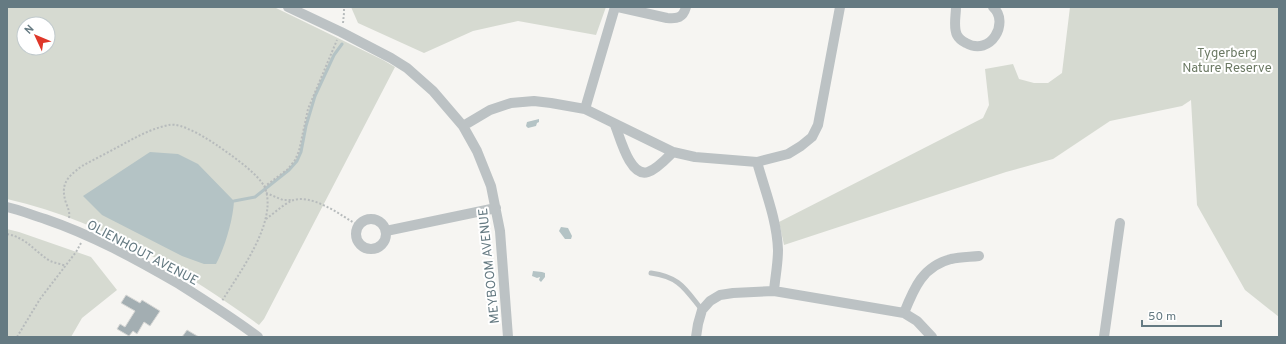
<svg xmlns="http://www.w3.org/2000/svg" width="1286" height="344" viewBox="0 0 1286 344" font-family="Overpass,sans-serif">
  <style>
    .green { fill: #d6dad1; fill-rule: evenodd }
    .water { fill: #b4c3c5 }
    .lines { fill: none; stroke-linecap: round; stroke-linejoin: round }
    .stream { stroke: #b4c3c5; stroke-width: 3 }
    .building { fill: #a3aeb2; stroke: #d7d7d5 }
    .path { stroke: #b7bbbc; stroke-width: 2; stroke-dasharray: 2 2; stroke-linecap: butt }
    .lane { stroke: #bcc2c4; stroke-width: 5 }
    .street { stroke: #bcc2c4; stroke-width: 10 }
    .labels { text-anchor: middle; stroke-width: 4; stroke-linejoin: round; paint-order: stroke }
    .park-label { font-size: 13px; fill: #6c7a64; stroke: #fff }
    .street-label { font-size: 13px; fill: #657a82; stroke: #fff }
  </style>
  <rect width="100%" height="100%" fill="#f6f5f2"/>
  <path class="green" d="M7 7H274L383 60 395 67 264 319 259 325C183 270 100 220 7 199ZM24 24H48V48H24Z
    M351 7H606L596 35 518 21 473 31 424 53 358 23Z
    M1070 7H1279V317L1245 290 1197 205 1191 100 1182 106 1110 121 1053 159 1006 172 784 245 779 222 983 118 989 105 985 69 1013 64 1019 79 1034 83H1048L1062 73Z
    M7 229 19 232 91 257 117 290 82 318 71 337H7Z"/>
  <path class="water" d="M539 119V122L537 123 536 126 528 128 526 126 527 122Z
    M150 152 178 154 198 164 234 201C233 220 225 247 216 264H204L182 256 102 215 83 196Z
    M561 227 568 228 572 236 571 239H565L559 231Z
    M533 271 542 272 545 273V277L541 282 539 280 540 277 537 278 532 276Z"/>
  <g class="lines">
    <path class="stream" d="M234 201 255 197 289 170 297 161 301 152 306 126 315 96 334 55 342 44"/>
  </g>
  <path class="building" d="M126 295 140 303 142 300 160 311 150 326 144 322 137 334 133 331 129 336 117 329 120 324 125 327 135 311 121 303Z
    M187 330 199 337H182Z"/>
  <g class="lines">
    <path class="path" d="M343 23 344 13V7
      M264 187 288 169 295 160 299 151 308 109 337 40
      M266 193 283 200H291
      M69 218C70 212 68 208 66 203 60 184 67 177 82 166 93 160 105 154 116 148 133 139 149 129 169 125 181 122 208 139 218 146 231 155 259 174 265 188 278 222 239 273 222 301
      M266 219C274 213 283 205 291 201 311 192 342 216 359 226
      M7 234C27 238 34 251 50 261 55 263 61 264 66 266
      M17 337 40 299 76 252 81 243"/>
    <path class="lane" d="M651 273C680 277 685 289 702 310"/>
    <path class="street" d="M288 7 341 32 391 58 407 68 433 91 463 126 477 151 491 186 500 231 508 337
      M618 7 667 18C677 19 683 18 686 7
      M956 7C956 16 953 27 957 35 959 39 962 41 966 43 991 57 1010 22 993 7
      M585 109 615 7
      M615 125C620 137 630 178 648 172 657 169 666 159 673 152
      M463 126 490 110 511 103 534 101 551 103 585 109 673 152 695 157 757 162 788 154 801 146 812 137 818 125 840 7
      M757 162C765 191 777 220 778 250 778 264 775 278 774 291
      M7 207C20 210 32 215 45 219 92 235 136 259 179 284 206 301 233 318 258 337
      M356 234a15 15 0 1 1 30 0a15 15 0 1 1-30 0Z
      M386 231 496 208
      M904 313C914 288 923 266 951 259 960 257 970 257 979 256
      M696 337 698 324 702 310 710 301 720 295 733 293 774 291 904 313 917 321 932 337
      M1104 337 1120 223"/>
  </g>
  <g class="labels">
    <g class="park-label">
      <text x="1227" y="57">Tygerberg<tspan x="1227" dy="15">Nature Reserve</tspan></text>
    </g>
    <g class="street-label">
      <text transform="translate(143 252) rotate(28)" y="5">OLIENHOUT AVENUE</text>
      <text transform="translate(488 266) rotate(-96)" y="5">MEYBOOM AVENUE</text>
    </g>
  </g>
  <rect width="1286" height="344" fill="none" stroke="#657a82" stroke-width="16"/>
  <g transform="translate(36 36) rotate(314)"><circle r="19" fill="#ffffff" stroke="#c1cacd"/>
  <path d="M0-3L7 15L0 10L-7 15Z" fill="#df3729"/>
  <text y="-6" font-size="11" font-weight="bold" text-anchor="middle" fill="#657a82">N</text>
  </g>
  <path d="M1142 320v6h79v-6" fill="none" stroke="#657a82" stroke-width="2"/>
  <text x="1148" y="320" font-size="12" fill="#657a82" stroke="#ffffff" stroke-width="3" paint-order="stroke">50 m</text>
</svg>
